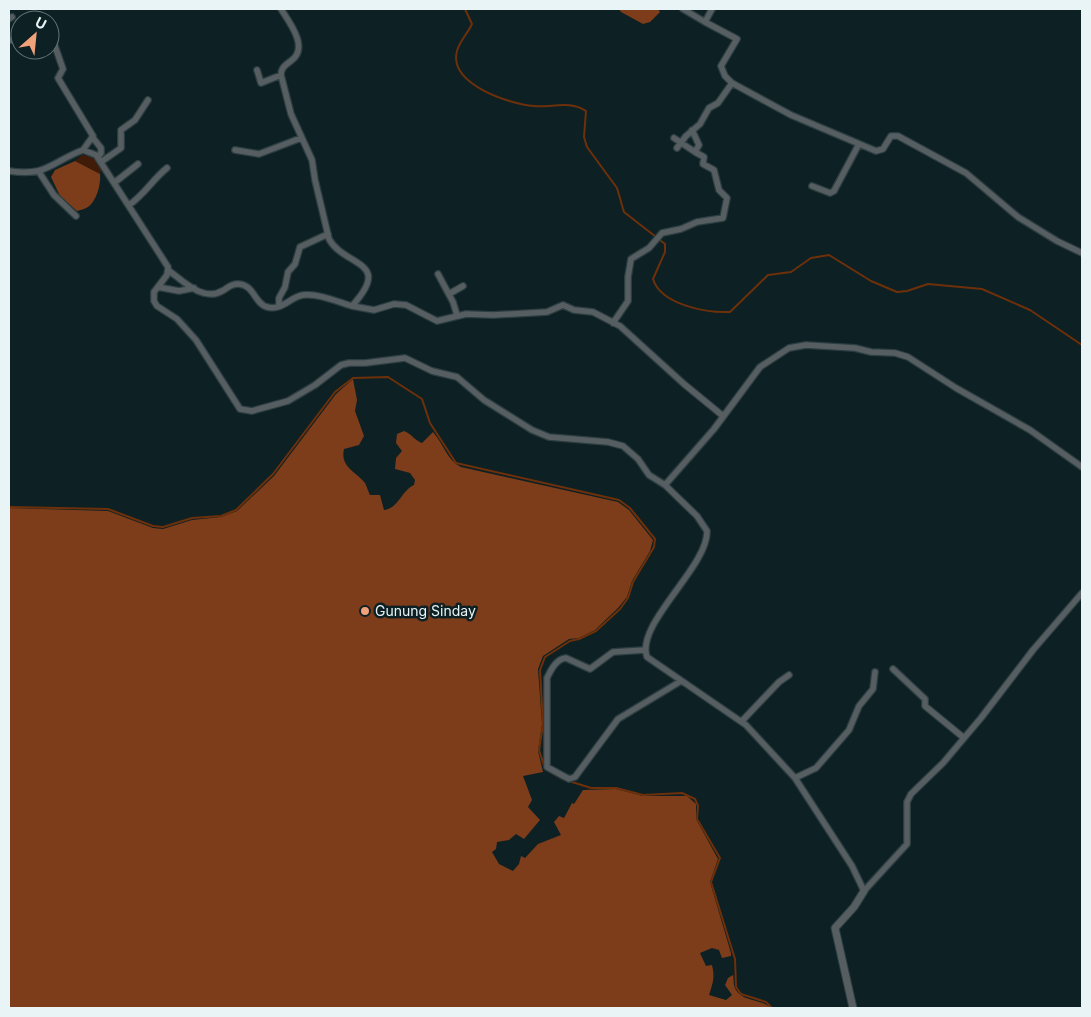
<svg xmlns="http://www.w3.org/2000/svg" width="1091" height="1017" viewBox="0 0 1091 1017" font-family="Inter,sans-serif">
  <style>
    .green { fill: #3f1b08 }
    .forest { fill: #7d3d1a }
    .lines { fill: none; stroke-linecap: round; stroke-linejoin: round }
    .stream { stroke: #6e300a; stroke-width: 2 }
    .minor-casing { stroke: #2c3e42; stroke-width: 8 }
    .tertiary-casing { stroke: #2c3e42; stroke-width: 9 }
    .minor { stroke: #565e61; stroke-width: 5.5 }
    .tertiary { stroke: #565e61; stroke-width: 7 }
    .poi-dot { fill: #f1a27b; stroke: #0d2024; stroke-width: 2 }
    .labels { text-anchor: middle; stroke-width: 5; stroke-linejoin: round; paint-order: stroke }
    .poi-label { font-size: 14px; fill: #e9f4f7; stroke: #0d2024; text-anchor: start }
  </style>
  <rect width="100%" height="100%" fill="#0d2024"/>
  <path class="green" d="M82 155 95 158 102 168 100 174 75 161Z"/>
  <path class="forest" d="M619 9H658L660 12 650 22 643 24 621 12Z
    M75 161 100 174C101 184 97 200 88 207 85 209 80 210 77 211L60 196 51 177 55 170Z
    M353 379 357 400 355 411 364 436 359 445 344 449C340 467 355 471 365 483 367 487 368 491 370 495H380L384 510C398 509 402 490 414 485L415 480 410 473 395 469 396 458 402 451 396 443 397 434 404 431C412 434 414 440 422 443L433 432C443 443 447 460 461 467L618 502 629 510 653 540 650 551 632 581 627 597 618 608 595 630 579 638 569 639 543 656 538 669 542 724 538 751 543 772 523 776 532 800 528 807 540 820 524 839 516 834 509 840 497 842 496 849 492 852 499 864 513 871 519 864 521 856 525 858 538 844 561 835 554 822 559 816 564 818 572 803 574 804 583 790 616 789 643 796H687L696 804V819L718 859 710 882 731 953V956L722 958 719 950 712 948 700 953 706 966 712 965C715 977 713 983 709 995L726 1000 732 995 725 985 728 978 733 975C734 979 733 986 736 990 743 1002 762 999 771 1008H9V508L108 511 153 528 163 529 192 520 221 517 237 511 274 476 336 394Z"/>
  <g class="lines">
    <path class="stream" d="M465 9 472 24C468 33 459 42 457 51 448 84 509 104 534 106 551 108 570 100 586 111L584 137 587 147 617 188 624 212 665 244V252L653 279C661 305 707 313 730 312L768 275 791 272 811 258 829 255 871 281 897 292 907 291 928 284 982 289 1030 310 1082 345
      M9 507 108 509 153 526 163 527 192 518 221 516 236 510 273 474 335 392 353 378 388 377 422 399 430 423 456 463 619 500 630 508 655 539 654 547 633 582 628 598 620 609 596 631 579 639 570 641 545 657 540 670 543 724 539 750 545 769 562 779
      M569 781 591 788H616L643 795 682 793 695 799 698 806 697 819 720 858 711 882 735 959 736 987 741 994 766 1002 772 1008"/>
    <g class="minor-casing">
      <path id="minor" d="M281 9C289 22 309 47 292 60 286 65 281 67 281 75L291 114 312 160 315 180 329 239C344 267 394 260 352 306L374 310 394 304 406 305 437 321 466 314 493 315 547 312 563 305 574 310 593 312 620 326 684 384 723 416
        M683 9 705 22
        M712 9 705 22 737 39 721 66 725 76 732 83 791 115 876 151 883 149 891 136H898L966 173 1018 217 1057 241 1082 253
        M9 19 12 17
        M50 32 63 69 58 78 93 136 83 150
        M9 40H15L20 45
        M25 50 26 51
        M257 70 261 83 281 75
        M93 138 101 148V153L98 157
        M674 138 695 152 699 145 692 130
        M677 148 686 136 700 124 709 108 718 103 732 83
        M235 150 259 154 301 138
        M101 162 121 148V130L135 120 148 100
        M9 171C47 177 51 162 83 150L96 155 168 267 167 275 154 292V301L157 306 177 319 196 340 240 409 252 411 288 401 315 385 341 365 349 363H365L405 358 432 371 457 377 484 400 532 430 549 437 608 442 623 446 638 459 649 475 665 485 697 516 707 531C708 567 635 624 647 657L746 725 795 778 852 866 864 891 907 844V802L911 794 943 763 981 718 1033 650 1082 593
        M39 172 54 195 76 216
        M114 183 138 164
        M812 186 830 193 834 191 859 144
        M129 205C144 195 153 179 167 168
        M168 270C183 281 203 302 222 291 228 288 231 283 239 284 254 285 255 304 267 307 282 311 290 297 303 295 318 293 338 302 352 306
        M438 274 453 302 457 315
        M158 287 179 291 194 288
        M449 294 463 286
        M279 306V298L285 287 288 272 295 264 300 247 328 234
        M613 323 628 301V277L631 259 649 248 662 233 681 229 697 222 723 218 727 198 719 190 714 170 703 164 704 157 695 152
        M665 485 714 429 760 367 789 348 806 345 855 348 871 352 895 353 908 357 956 388 1030 430 1082 467
        M645 650 613 652 590 669 566 658C556 659 551 670 547 678V767L569 779 575 777 618 719 681 681
        M893 669 925 699V706L964 738
        M742 721 779 682 789 675
        M795 778 816 768 849 730 859 706 873 689 875 672"/>
    </g>
    <g class="tertiary-casing">
      <path id="tertiary" d="M853 1008 835 928 854 907 864 891"/>
    </g>
    <use href="#minor" class="minor"/>
    <use href="#tertiary" class="tertiary"/>
  </g>
  <circle class="poi-dot" cx="365" cy="611" r="5"/>
  <g class="labels">
    <g class="poi-label">
      <text x="375" y="616">Gunung Sinday</text>
    </g>
  </g>
  <rect width="1091" height="1017" fill="none" stroke="#e9f4f7" stroke-width="20"/>
  <g transform="translate(35 35) rotate(27)"><circle r="24" fill="#0d2024" stroke="#657578"/>
  <path d="M0-4L9 19L0 12L-9 19Z" fill="#f1a27b"/>
  <text y="-8" font-size="14" font-weight="bold" text-anchor="middle" fill="#e9f4f7">U</text>
  </g>
</svg>
